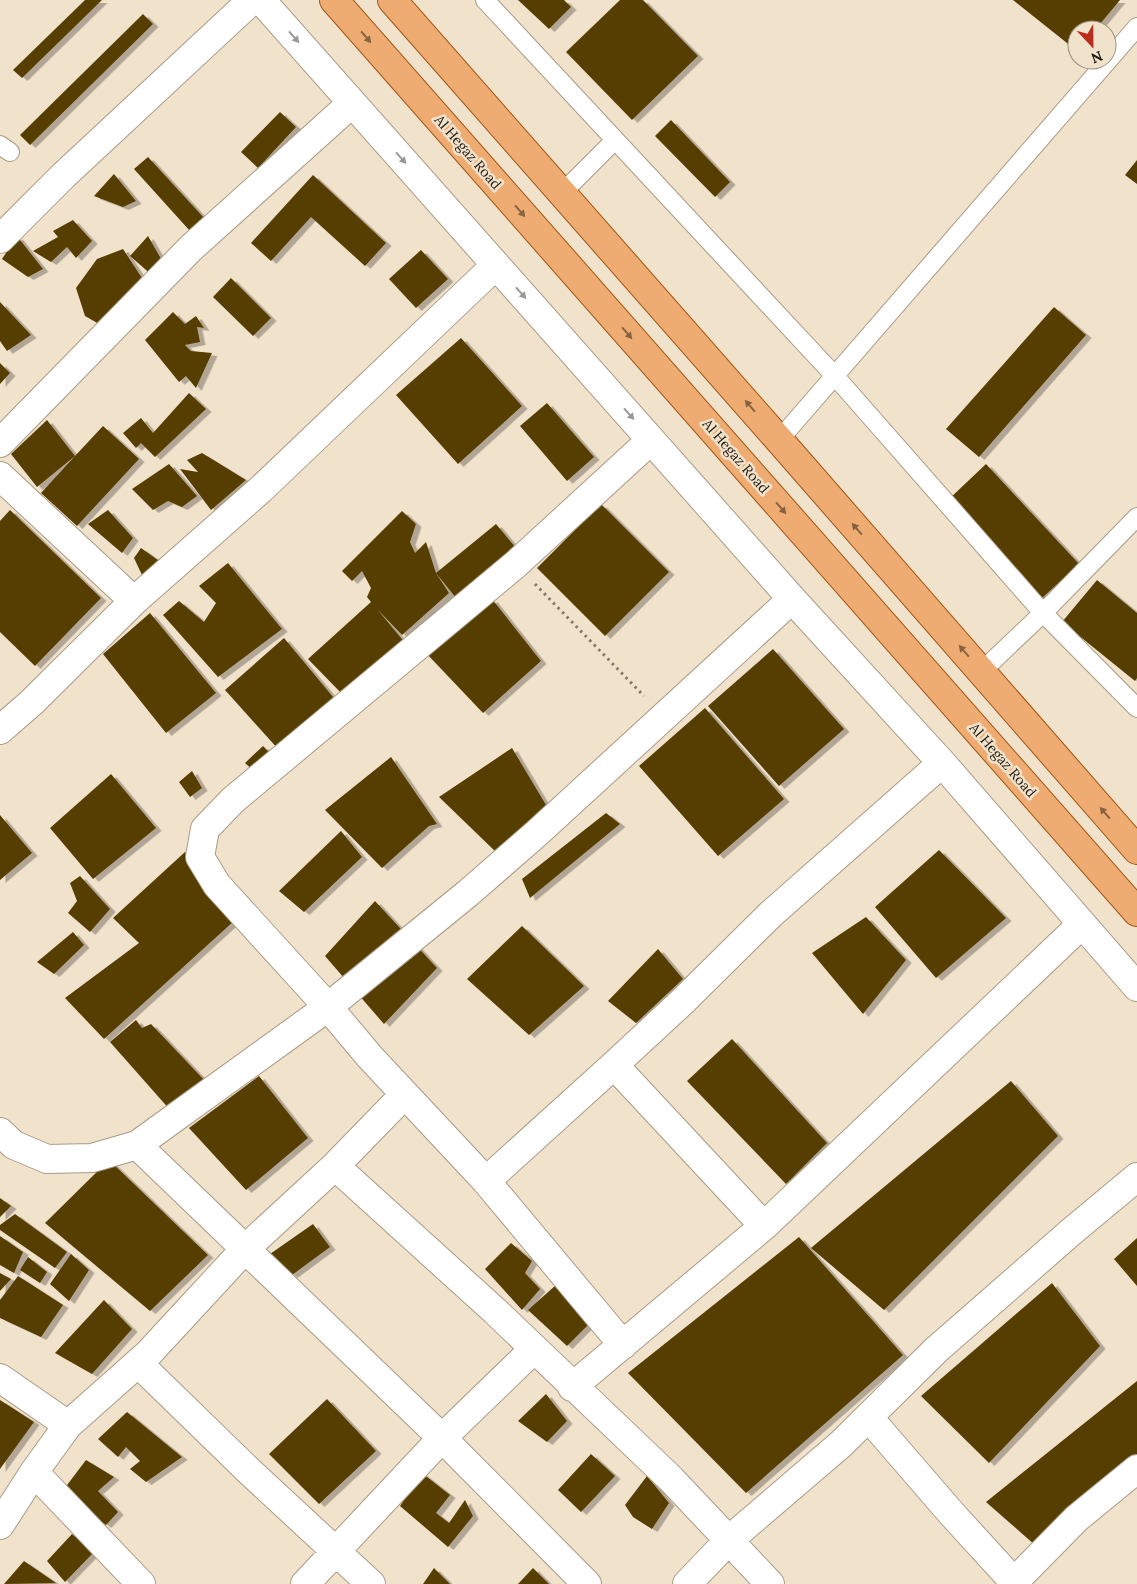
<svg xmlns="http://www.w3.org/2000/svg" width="1137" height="1584" viewBox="0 0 1137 1584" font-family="Lora,serif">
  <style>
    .building { fill: #573d06; filter: url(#shadow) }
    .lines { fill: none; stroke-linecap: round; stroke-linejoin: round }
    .service-casing { stroke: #a89b86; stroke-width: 20 }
    .minor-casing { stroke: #a89b86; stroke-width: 30 }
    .primary-casing { stroke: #9f5413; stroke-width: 30 }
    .path { stroke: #847a6c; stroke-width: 3; stroke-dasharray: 2.5 4; stroke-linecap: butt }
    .service { stroke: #fff; stroke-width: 18 }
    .minor { stroke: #fff; stroke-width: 28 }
    .primary { stroke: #efac72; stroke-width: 28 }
    .oneway { fill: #999793 }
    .oneway2 { fill: #866241 }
    .labels { text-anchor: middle; stroke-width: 5; stroke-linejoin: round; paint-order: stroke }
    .street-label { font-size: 14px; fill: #1d1810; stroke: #f1e2cc }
  </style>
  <defs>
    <filter id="shadow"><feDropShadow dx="5.5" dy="3" stdDeviation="0" flood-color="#0004"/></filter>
  </defs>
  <rect width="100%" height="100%" fill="#f1e2cc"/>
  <path class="building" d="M85 0H102L22 78 13 70Z
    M518 0H564L571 7 549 29Z
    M620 0H643L698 56 632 120 566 52Z
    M1013 0H1120L1095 30H1077V51Z
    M143 14 153 24 30 145 20 135Z
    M280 112 296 127 258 168 241 152Z
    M671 120 730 182 715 197 655 136Z
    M148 157 205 219 199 241 134 169Z
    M1137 160V184L1125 175Z
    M114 174 136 201 123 207 94 196Z
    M313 175 386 243 365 266 311 217 271 261 251 243Z
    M73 220 92 241 76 258 67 247 51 262 33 251 58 237 53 231Z
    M17 236 43 269 28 277 2 259Z
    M148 236 164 264 153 276 130 256Z
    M123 249 142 278 101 325 85 316 76 288 97 259Z
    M421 250 448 279 416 308 389 279Z
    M231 278 271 318 253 336 213 297Z
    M0 302 31 335 7 351 0 341Z
    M1054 307 1086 335 979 457 946 429Z
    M173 312 185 324 196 316 204 328 197 327 200 342 185 345 191 351 212 353 196 388 186 376 179 382 145 340Z
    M461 338 522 406 458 464 396 395Z
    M0 363 10 373 0 384Z
    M189 393 206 409 155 457 141 443 136 448 123 433 141 418 153 433Z
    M547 403 594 457 567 481 520 426Z
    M47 420 75 456 103 426 139 459 77 526 41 493 75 456 37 487 11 454Z
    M202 453 246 480 211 510 180 469 198 472 187 460Z
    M169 464 197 496 182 507 168 501 153 510 132 489Z
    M986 464 1079 564 1041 599 948 500Z
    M601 504 669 572 605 636 537 568Z
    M10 510 101 598 35 666 0 632V521Z
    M108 510 133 538 122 553 88 524Z
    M402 511 416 524 410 542 415 553 426 542 436 573 449 593 402 635 377 609 406 644 345 697 308 659 371 602 367 597 371 588 362 571 352 581 342 571Z
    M496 524 516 548 456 598 436 573Z
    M141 548 162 563 142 575 134 558Z
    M228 563 282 629 218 677 163 615 179 601 204 622 216 603 199 586Z
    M1097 580 1137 613V678L1135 681 1062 622Z
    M492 599 541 661 483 713 426 653Z
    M150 613 216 693 166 733 103 654Z
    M284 638 338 703 279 750 225 690Z
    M773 649 844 729 779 786 708 706Z
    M705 708 784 799 718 856 639 766Z
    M263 746 271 754 254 771 245 763Z
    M512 748 549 810 497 853 439 797Z
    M391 757 437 824 429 826 382 868 325 810Z
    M192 771 202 788 190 797 179 782Z
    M111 774 156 828 93 879 50 828Z
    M606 813 620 824 530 898 522 879Z
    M0 815 32 853 0 880Z
    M341 831 362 857 304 912 279 891Z
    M939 850 1006 918 936 978 875 907Z
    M185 852 209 891 234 921 104 1039 65 998 139 943 113 918Z
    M80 876 110 909 90 932 68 913 77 901 70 883Z
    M375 901 437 968 384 1024 325 956Z
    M866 917 906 960 863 1014 812 953Z
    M522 926 584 986 529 1035 467 979Z
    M73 932 84 945 54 974 37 962Z
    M658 949 683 979 636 1023 608 1001Z
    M136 1020 142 1028 151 1024 206 1082 171 1111 110 1042Z
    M732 1039 827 1143 786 1184 687 1081Z
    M259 1076 308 1138 246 1190 189 1128Z
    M1011 1081 1058 1136 884 1310 811 1248Z
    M109 1160 208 1255 150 1311 45 1223Z
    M0 1198 11 1206 0 1217Z
    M15 1214 67 1252 55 1268 0 1230V1225Z
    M313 1224 330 1247 292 1275 270 1254Z
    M0 1236 23 1252 14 1273 0 1265Z
    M799 1237 903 1355 746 1493 628 1373Z
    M1137 1238V1286L1114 1259Z
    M511 1243 532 1261 525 1273 540 1289 522 1310 485 1269Z
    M71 1254 89 1270 69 1301 50 1284Z
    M28 1257 47 1272 40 1283 20 1270Z
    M0 1273 11 1279 0 1291Z
    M18 1276 63 1305 41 1337 0 1318V1300Z
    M1052 1283 1100 1346 989 1463 921 1396Z
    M556 1285 588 1325 567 1346 528 1310Z
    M104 1300 132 1329 92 1374 55 1353Z
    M1137 1381V1456L1035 1545 986 1502Z
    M546 1394 567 1421 547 1442 518 1421Z
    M327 1399 376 1451 319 1504 269 1454Z
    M0 1400 34 1422 0 1469Z
    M127 1412 182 1457 146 1482 130 1469 140 1461 126 1447 118 1457 98 1439Z
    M591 1454 615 1476 581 1512 558 1490Z
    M86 1460 114 1477 98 1491 118 1512 106 1525 61 1493Z
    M422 1473 450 1495 436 1513 449 1523 465 1500 473 1516 448 1547 400 1506Z
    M647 1476 669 1503 652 1529 633 1517 625 1505Z
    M72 1534 94 1552 65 1582 47 1561Z
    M24 1561 56 1583 4 1584Z
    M434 1568 450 1584H423Z
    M533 1568 549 1584H518Z"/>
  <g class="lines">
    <g class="service-casing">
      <path id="service" d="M485 0 834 375 1043 613 1137 708
        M0 145 10 152
        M562 193 615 140
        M779 440 1137 27
        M981 672 1043 613 1137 517"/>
    </g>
    <g class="minor-casing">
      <path id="minor" d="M261 0 792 599 942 763 1137 987
        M0 239 63 176 252 0
        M0 443 191 248 352 103
        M0 476 134 601
        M0 730 31 703 134 601 260 490 496 265
        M614 1065 764 1226
        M0 1132 14 1145 47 1159 92 1158 137 1145 328 1007 467 894 537 833 792 599
        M137 1145 442 1438 587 1584
        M335 1166 495 1311 671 1479 770 1584
        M486 1181 370 1057 328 1007 217 885 200 857 205 829 233 800 516 564 651 440
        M623 1345 486 1181 614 1065 683 1001 771 914 942 763
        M138 1363 249 1471 371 1584
        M0 1378 68 1425
        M572 1387 764 1226 1081 925
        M869 1418 952 1514 1016 1584
        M34 1472 141 1584
        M0 1525 34 1472 68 1425 148 1354 245 1249 335 1166 404 1095
        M305 1584 442 1438 534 1349
        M687 1584 729 1540 841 1444 936 1350 1071 1232 1137 1177
        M1012 1584 1077 1518 1137 1469"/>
    </g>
    <g class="primary-casing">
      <path id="primary" d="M334 0 1137 912
        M392 0 779 440 1137 850"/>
    </g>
    <path class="path" d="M535 584 644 696"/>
    <use href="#service" class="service"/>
    <use href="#minor" class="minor"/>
    <use href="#primary" class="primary"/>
  </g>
  <defs><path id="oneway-solid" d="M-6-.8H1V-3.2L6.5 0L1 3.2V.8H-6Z" transform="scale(1.25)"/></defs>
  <g class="oneway">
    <use href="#oneway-solid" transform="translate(294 37) rotate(49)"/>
    <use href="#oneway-solid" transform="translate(401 158) rotate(48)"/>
    <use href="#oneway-solid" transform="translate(521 293) rotate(48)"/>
    <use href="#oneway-solid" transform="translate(629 414) rotate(48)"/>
  </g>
  <g class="oneway2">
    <use href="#oneway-solid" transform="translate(366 37) rotate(49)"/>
    <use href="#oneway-solid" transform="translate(520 211) rotate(49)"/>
    <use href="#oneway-solid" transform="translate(627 333) rotate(49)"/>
    <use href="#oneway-solid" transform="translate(750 406) rotate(-131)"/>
    <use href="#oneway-solid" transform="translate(781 508) rotate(49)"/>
    <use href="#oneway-solid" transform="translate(857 529) rotate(-131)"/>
    <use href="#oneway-solid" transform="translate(964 651) rotate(-131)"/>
    <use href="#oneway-solid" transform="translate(1105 813) rotate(-131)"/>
  </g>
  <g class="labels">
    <g class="street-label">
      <text transform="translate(468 152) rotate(49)" y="5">Al Hegaz Road</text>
      <text transform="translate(736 456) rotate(49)" y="5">Al Hegaz Road</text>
      <text transform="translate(1003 760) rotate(49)" y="5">Al Hegaz Road</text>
    </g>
  </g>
  <g transform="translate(1092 45) rotate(158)"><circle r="24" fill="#f1e2cc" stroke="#9c9181"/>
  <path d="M0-4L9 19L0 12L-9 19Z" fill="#ba2d1f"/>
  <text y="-8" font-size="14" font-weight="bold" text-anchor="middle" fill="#1d1810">N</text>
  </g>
</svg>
